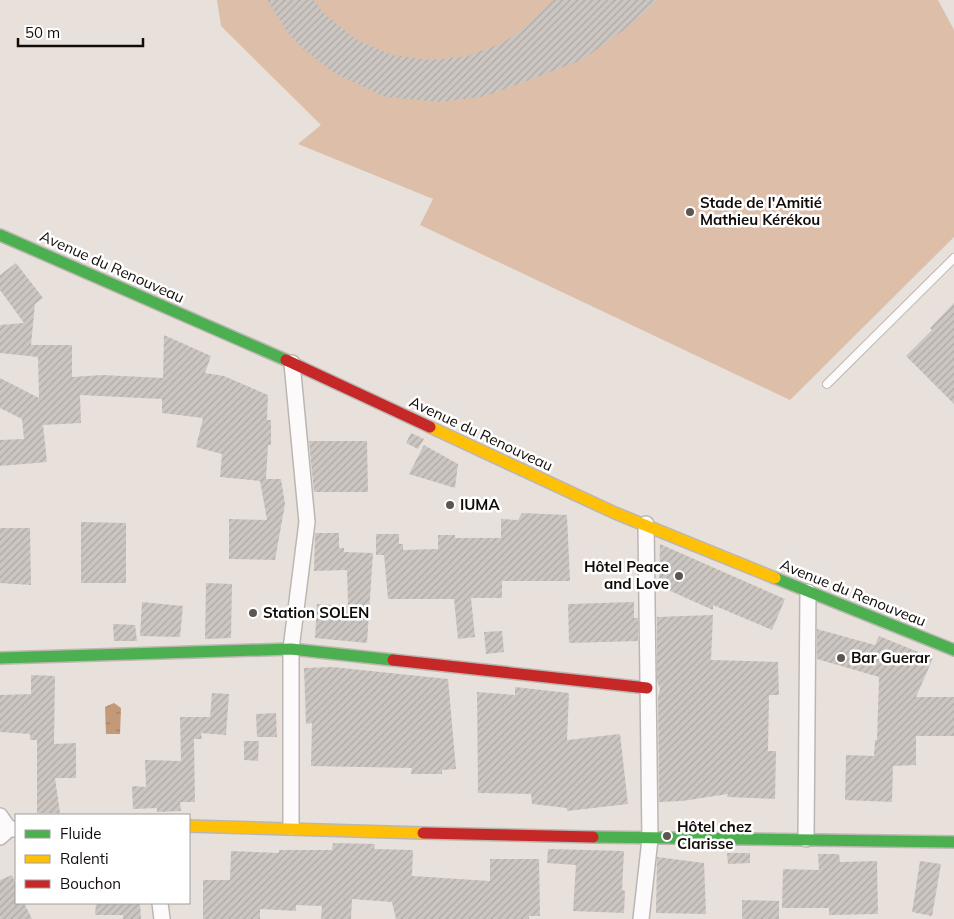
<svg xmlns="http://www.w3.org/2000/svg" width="954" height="919" viewBox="0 0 954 919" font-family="Mulish,sans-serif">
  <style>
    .grass { fill: #ddbea9 }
    .water { fill: url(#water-ripples) }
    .building { fill: url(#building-hatch) }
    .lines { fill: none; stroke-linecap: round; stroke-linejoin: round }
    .lane-casing { stroke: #bcb6b2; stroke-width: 10 }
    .street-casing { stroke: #bcb6b2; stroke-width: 18 }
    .fast-casing { stroke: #bcb6b2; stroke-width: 14 }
    .slow-casing { stroke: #bcb6b2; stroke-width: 14 }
    .jam-casing { stroke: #bcb6b2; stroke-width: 14 }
    .lane { stroke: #fcfafa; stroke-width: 8 }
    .street { stroke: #fcfafa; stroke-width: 15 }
    .fast { stroke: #4caf50; stroke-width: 11 }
    .slow { stroke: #ffc107; stroke-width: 11 }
    .jam { stroke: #c62828; stroke-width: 11 }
    .poi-dot { fill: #5c5652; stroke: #fff; stroke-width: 2 }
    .labels { text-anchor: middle; stroke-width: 5; stroke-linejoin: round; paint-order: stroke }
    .poi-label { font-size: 15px; font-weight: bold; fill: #110c09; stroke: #fff; text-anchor: start }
    .street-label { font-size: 15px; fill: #110c09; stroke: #fff }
  </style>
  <defs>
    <pattern id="water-ripples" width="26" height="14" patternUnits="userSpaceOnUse" patternTransform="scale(1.25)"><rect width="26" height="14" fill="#c49978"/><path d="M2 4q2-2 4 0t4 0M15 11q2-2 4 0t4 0" fill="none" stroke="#9e7b61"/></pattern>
    <pattern id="building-hatch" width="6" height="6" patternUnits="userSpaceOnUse" patternTransform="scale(1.25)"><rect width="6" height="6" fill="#ccc6c2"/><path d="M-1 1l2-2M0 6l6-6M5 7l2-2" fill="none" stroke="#aea9a5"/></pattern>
  </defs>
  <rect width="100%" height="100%" fill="#e8e0db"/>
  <path class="grass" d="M217 0H938L954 30V237L790 400 420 225 433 199 298 144 321 125 221 26Z"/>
  <path class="water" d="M114 703 121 708 120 734H106L105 707Z"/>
  <path class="building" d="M267 0H313L326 15 357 40 392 55 430 60 468 56 504 42 520 31 554 0H659L628 27 582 60 486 96 441 102 385 97 334 73 301 47 287 32Z
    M16 263 43 298 35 304 31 345H72V377L102 375 163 378 164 335 211 356 205 373 224 376 268 395 267 420H271V445H268L266 479H281L285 504 275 560 229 559V519L267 520 260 481 220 477 222 454 196 447 203 418 162 413V399L80 395 81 423 43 425 47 462 0 466V440L24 439 22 419 0 408V378L39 398 38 357 0 353V325L24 323 0 290V275Z
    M954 303V404L906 356 932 330 930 328Z
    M411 433 424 439 418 449 406 443Z
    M309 441H367L368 492H314Z
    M424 445 458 464 455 488 409 474Z
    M522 513 567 515 570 581H502V598H471L475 637 458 639 454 599H388L384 555H376V534H399V544H403V550L438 549V535H455V538H501V519L518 520Z
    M81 522 126 523V583H81Z
    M0 528H30L31 585 0 583Z
    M315 533H339V548H344V552L373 553 367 643 315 638 317 604 348 606 347 570 314 571Z
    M660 544 785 599 772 630 713 605V610L659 586Z
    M206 583 232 584 231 638 205 639Z
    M142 602 183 606 180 637 140 636Z
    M634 602V618H638V641L569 643 568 604Z
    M713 615 711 660 778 662 779 695H769L768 751H776L775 799 727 797 728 794 682 801 659 802 658 696 660 689 657 681V617Z
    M113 624 135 625 137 641H114Z
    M817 629 875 645 879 636 933 658 916 697H954V736H916V765L893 766 892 802 845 800 846 755 874 756 875 740H877L879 677 817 659Z
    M502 631 504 652 486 654 484 632Z
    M332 667 448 679 456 769 442 770V774H411L412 768 311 766 312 723 306 724 304 668Z
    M31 675 55 676 54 744 76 743V778H55L60 813H37V740H30V734L0 732V695L31 694Z
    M515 687 569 693 567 740 620 734 628 804 567 811V808L532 804 531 794 478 793 477 692 515 695Z
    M212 693 229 694 226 735 201 733 202 739H194L195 802H180L181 811 157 812V808L133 809 132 786 146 787 145 760 181 761 180 717H210Z
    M276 713 277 737H257L256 714Z
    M244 741H259L258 761 244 760Z
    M333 843 375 844 374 849 413 850 412 876 490 881V859H539L540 916H529V919H396L392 902 352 899 351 919H321L322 906 296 905V911L260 909V919H203V880H230L231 851 279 853V850H332Z
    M548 849 624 851 622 890 625 891 624 913 573 911 576 865 547 863Z
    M727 853H750V863L728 864Z
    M818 854H839L840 862 877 861 878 914 829 915V908H782L783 869 819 870Z
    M657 857 704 863 706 914 656 913Z
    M920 861 941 864 932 916 912 912Z
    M12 875 16 885V903H24L32 919H0V880Z
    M742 900 779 901V919H742Z
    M96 903H140L141 919H123V915H95Z"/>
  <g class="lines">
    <g class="lane-casing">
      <path id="lane" d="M827 384 954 258"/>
    </g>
    <g class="street-casing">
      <path id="street" d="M0 816 9 829
        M291 827V649L307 522 292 363
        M0 837 9 829H16
        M806 839 808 592
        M160 903 162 919
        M641 919 650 839 646 524"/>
    </g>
    <g class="fast-casing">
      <path id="fast" d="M0 235 286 360
        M775 578 954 650
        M0 658 291 649 393 660
        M593 837 954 842"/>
    </g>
    <g class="slow-casing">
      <path id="slow" d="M430 427 615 513 775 578
        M189 826 423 833"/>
    </g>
    <g class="jam-casing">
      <path id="jam" d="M286 360 430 427
        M393 660 647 688
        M423 833 593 837"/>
    </g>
    <use href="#lane" class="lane"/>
    <use href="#street" class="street"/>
    <use href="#fast" class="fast"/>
    <use href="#slow" class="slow"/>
    <use href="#jam" class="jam"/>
  </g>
  <g class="poi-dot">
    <circle cx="690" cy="212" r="5"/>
    <circle cx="450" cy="505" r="5"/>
    <circle cx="679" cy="576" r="5"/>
    <circle cx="253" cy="613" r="5"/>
    <circle cx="841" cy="658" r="5"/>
    <circle cx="667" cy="836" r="5"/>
  </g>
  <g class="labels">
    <g class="poi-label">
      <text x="700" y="208">Stade de l'Amitié<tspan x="700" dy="17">Mathieu Kérékou</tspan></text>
      <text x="460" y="510">IUMA</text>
      <text x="669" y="572" text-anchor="end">Hôtel Peace<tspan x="669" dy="17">and Love</tspan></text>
      <text x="263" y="618">Station SOLEN</text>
      <text x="851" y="663">Bar Guerar</text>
      <text x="677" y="832">Hôtel chez<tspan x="677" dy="17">Clarisse</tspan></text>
    </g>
    <g class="street-label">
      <text transform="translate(112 267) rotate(24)" y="5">Avenue du Renouveau</text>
      <text transform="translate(481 434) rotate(25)" y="5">Avenue du Renouveau</text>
      <text transform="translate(853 593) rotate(22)" y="5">Avenue du Renouveau</text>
    </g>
  </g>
  <rect x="15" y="814" width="175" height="90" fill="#ffffff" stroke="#a09e9d"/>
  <rect x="25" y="830" width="25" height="8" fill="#4caf50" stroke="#a09e9d"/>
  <text x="60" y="839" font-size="15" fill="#110c09">Fluide</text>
  <rect x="25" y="855" width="25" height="8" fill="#ffc107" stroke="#a09e9d"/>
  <text x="60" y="864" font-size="15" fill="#110c09">Ralenti</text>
  <rect x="25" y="880" width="25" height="8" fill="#c62828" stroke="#a09e9d"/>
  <text x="60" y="889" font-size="15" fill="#110c09">Bouchon</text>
  <path d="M18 38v8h125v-8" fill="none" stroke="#110c09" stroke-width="2.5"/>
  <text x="25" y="38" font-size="15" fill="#110c09" stroke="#ffffff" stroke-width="4" paint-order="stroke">50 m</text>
</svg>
